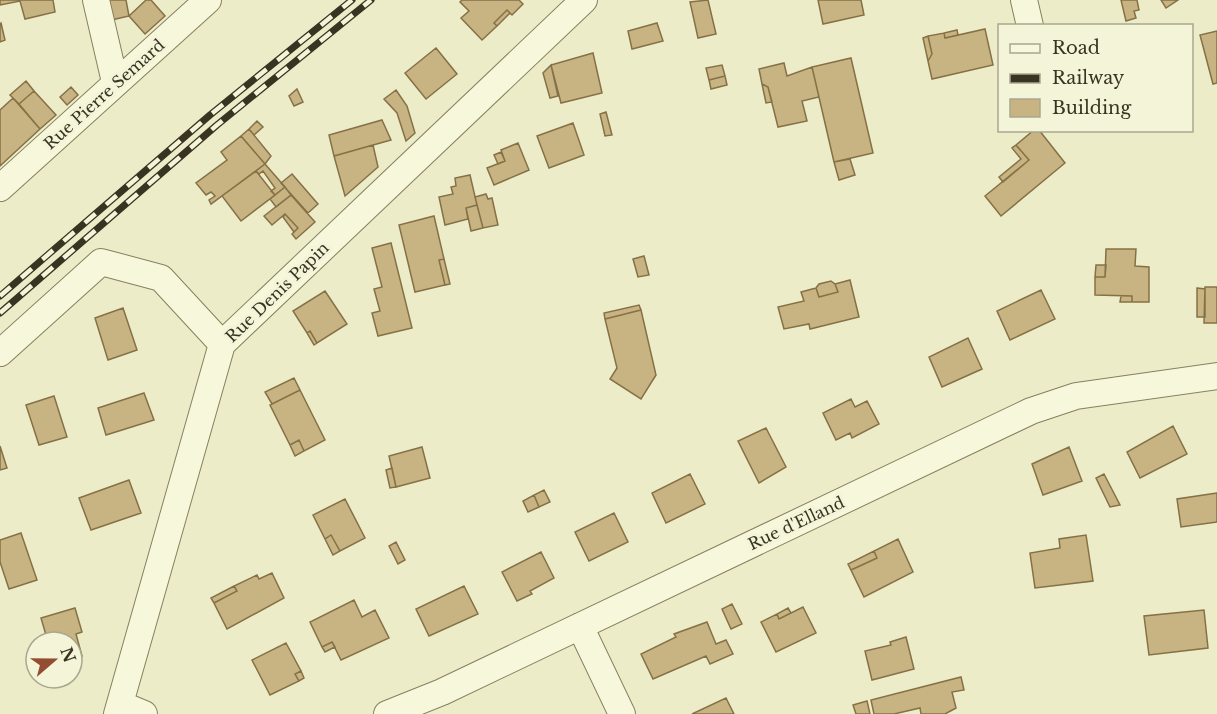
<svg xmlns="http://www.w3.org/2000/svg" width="1217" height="714" viewBox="0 0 1217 714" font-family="'Libre Baskerville',serif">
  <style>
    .building { fill: #c8b382; stroke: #867146; stroke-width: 1.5 }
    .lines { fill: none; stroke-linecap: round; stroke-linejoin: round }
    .street-casing { stroke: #88805f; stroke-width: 28 }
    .street { stroke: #f7f7dc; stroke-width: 26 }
    .rail-casing { stroke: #393421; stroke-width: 7 }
    .rail { stroke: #f4f4d9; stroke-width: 4.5; stroke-dasharray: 14; stroke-linecap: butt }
    .labels { text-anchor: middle; stroke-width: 6; stroke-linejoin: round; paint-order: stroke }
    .street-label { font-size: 16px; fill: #393421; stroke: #f4f4d9 }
  </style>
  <rect width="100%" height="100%" fill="#ececc9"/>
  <path class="building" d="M0 0H53L55 12 25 19 20 1 0 5Z
    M102 0H126L129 16 107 21Z
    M146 0H151L165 16 145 34 129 16Z
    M462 0H519L523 4 512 15 507 10 494 23 497 26 482 40 461 18 469 11 460 2Z
    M708 0 716 34 698 38 690 2Z
    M818 0H861L864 15 823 24Z
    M1121 0H1137L1139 10 1134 11 1136 18 1126 21Z
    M1161 0H1178L1166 8Z
    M507 10 510 13 497 26 494 23Z
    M1 23 5 40 0 42V24Z
    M657 23 663 41 632 49 628 31Z
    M985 29 993 65 932 79 928 61 932 54 928 36 944 33 945 38Z
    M957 30 958 35 945 38 944 33Z
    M1217 31V83L1213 84 1200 35Z
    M928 36 932 54 928 61 923 38Z
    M436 48 457 74 426 99 405 73Z
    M593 53 602 93 561 103 551 65Z
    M851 58 873 153 834 162 812 67Z
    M784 63 787 76 812 67 819 97 802 101 807 121 778 127 768 87 762 84 759 69Z
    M551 65 558 96 550 98 543 73Z
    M722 65 725 76 709 80 706 68Z
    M725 76 727 85 711 89 709 80Z
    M26 81 34 91 19 104 10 95Z
    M762 84 768 87 772 102 766 103Z
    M71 87 78 95 67 105 60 97Z
    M297 89 303 102 294 106 289 96Z
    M396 90 407 106 415 133 406 141 397 113 384 99Z
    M34 91 56 115 40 129 19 104Z
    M13 98 40 129 0 166V110Z
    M606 112 612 135 605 136 600 114Z
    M382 120 391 140 334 156 329 135Z
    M257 121 263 127 254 135 249 129Z
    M573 123 584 155 549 168 537 136Z
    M249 129 271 156 265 164 241 136Z
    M1034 130H1039L1065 163 1001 216 985 196 1029 160 1016 145Z
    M241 136 265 164 211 204 209 200 215 196 211 192 206 195 196 183 227 160 221 152Z
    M518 143 529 170 494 185 487 168 505 161 501 150Z
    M373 145 378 167 345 196 334 156Z
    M1016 145 1029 160 1003 182 999 177 1021 159 1012 148Z
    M501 152 505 161 498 164 494 155Z
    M850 159 855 175 839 180 834 162Z
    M265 164 285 187 275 195 271 191 275 188 263 171 259 174 256 171Z
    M256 171 275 195 241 221 222 196Z
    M292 174 318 204 308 213 281 183Z
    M470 175 477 205 466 208 468 219 445 225 439 197 453 194 451 187 456 186 455 178Z
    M285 187 291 195 276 207 270 199Z
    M486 194 488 199 492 198 498 225 483 228 475 197Z
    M291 195 315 222 296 239 292 234 298 228 285 214 272 225 264 216Z
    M477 205 483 228 471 231 466 208Z
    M285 214 298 228 294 232 283 217Z
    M434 216 444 259 439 260 445 285 415 292 399 225Z
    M391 243 412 328 378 336 372 313 380 311 374 289 382 287 372 248Z
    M1106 249H1136L1135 266 1149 267V302H1132V296L1095 295V277H1105Z
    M644 256 649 275 638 277 633 259Z
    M444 259 450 284 445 285 439 260Z
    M1096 265H1106L1105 277H1095Z
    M850 280 859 317 810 329 809 324 784 329 778 307 804 301 801 292 816 288 819 297 838 292 835 284Z
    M831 281 835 284 838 292 819 297 816 288 819 284Z
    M1205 287H1217V323H1204Z
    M1197 288 1205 289V317H1197Z
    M1041 290 1055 319 1010 340 997 311Z
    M325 291 347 324 317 343 310 331 307 333 293 311Z
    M1121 296H1132V302H1120Z
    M639 305 641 310 605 319 604 313Z
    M123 308 137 350 108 360 95 318Z
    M641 310 656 375 641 399 610 379 617 368 605 319Z
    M310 331 317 343 314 345 307 333Z
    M968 338 982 369 942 387 929 357Z
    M294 378 300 390 272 404 265 392Z
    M300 390 325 440 304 451 299 440 290 445 270 405Z
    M144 393 154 420 106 435 98 408Z
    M54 396 67 437 39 445 26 405Z
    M851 399 855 407 867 401 879 424 852 438 850 433 836 440 823 413Z
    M1173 426 1187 454 1140 478 1127 452Z
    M766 428 786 467 759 483 738 441Z
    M299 440 304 451 295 456 290 445Z
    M0 446 7 468 0 470Z
    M422 447 430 478 396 487 389 456Z
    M1069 447 1082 481 1043 495 1032 464Z
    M392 468 396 487 390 488 386 470Z
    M690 474 705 504 666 523 652 493Z
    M1104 474 1120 505 1110 507 1096 478Z
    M129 480 141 513 91 530 79 498Z
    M544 490 550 502 539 507 534 495Z
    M1217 493V522L1181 527 1177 499Z
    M534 495 539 507 528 512 523 501Z
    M345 499 365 538 340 551 331 535 325 539 313 515Z
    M614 513 628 542 589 561 575 532Z
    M21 533 37 580 9 589 0 562V540Z
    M331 535 340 551 333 555 325 539Z
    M1086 535 1093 581 1035 588 1030 553 1060 548 1059 539Z
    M898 539 913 572 864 597 851 570 877 558 874 551Z
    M396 542 405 560 398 564 389 546Z
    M874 551 877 558 851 570 848 564Z
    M541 552 554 578 530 591 532 594 517 601 502 572Z
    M272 573 284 598 227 629 214 603 237 591 234 586 257 575 259 579Z
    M234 586 237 591 214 603 211 598Z
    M464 586 478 614 429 636 416 609Z
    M354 600 362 617 375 610 389 638 341 660 332 642 322 647 310 622Z
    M732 604 742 624 731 629 722 609Z
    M803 607 816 633 776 652 761 622 777 614 779 619Z
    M75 608 82 632 76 634 82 656 72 659V642H48L41 618Z
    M788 608 791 613 779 619 777 614Z
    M1204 610 1208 648 1149 655 1144 616Z
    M707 622 716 644 726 640 733 654 710 664 706 656 653 679 641 654 676 637 674 634Z
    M906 637 914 669 872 680 865 651 891 645 890 642Z
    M332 642 335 647 325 652 322 647Z
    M286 643 301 671 295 674 299 681 270 695 252 660Z
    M301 671 304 678 299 681 295 674Z
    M961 677 964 690 952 692 956 708 945 714H921L920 708 894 714H874L871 700Z
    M726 698 734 714H692Z
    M867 701 870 714H856L853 705Z"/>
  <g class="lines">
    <g class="street-casing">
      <path id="street" d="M96 0 115 82
        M1024 0 1030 26
        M0 188 208 0
        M0 353 101 262 161 278 222 344
        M580 626 622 714
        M120 704 144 714
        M117 714 222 344 584 0
        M387 714 442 692 1031 411 1076 396 1217 376"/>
    </g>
    <use href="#street" class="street"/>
    <g class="rail-casing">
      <path id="rail" d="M0 296 210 115 352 0
        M0 313 217 125 371 0"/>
    </g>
    <use href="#rail" class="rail"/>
  </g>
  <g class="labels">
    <g class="street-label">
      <text transform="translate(104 94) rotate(-42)" y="6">Rue Pierre Semard</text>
      <text transform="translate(277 292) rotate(-44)" y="6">Rue Denis Papin</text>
      <text transform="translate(796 523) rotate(-25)" y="6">Rue d'Elland</text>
    </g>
  </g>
  <rect x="998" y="24" width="195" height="108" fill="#f4f4d9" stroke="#a9a78f" stroke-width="1.5"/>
  <rect x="1010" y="44" width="30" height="9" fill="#f7f7dc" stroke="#a9a78f" stroke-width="1.5"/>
  <text x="1052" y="54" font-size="18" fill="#393421">Road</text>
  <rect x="1010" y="74" width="30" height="9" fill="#393421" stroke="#a9a78f" stroke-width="1.5"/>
  <text x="1052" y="84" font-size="18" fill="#393421">Railway</text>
  <rect x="1010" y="99" width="30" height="18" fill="#c8b382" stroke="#a9a78f" stroke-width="1.5"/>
  <text x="1052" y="114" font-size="18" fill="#393421">Building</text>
  <g transform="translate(54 660) rotate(70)"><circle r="28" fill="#f4f4d9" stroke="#a9a78f" stroke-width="1.5"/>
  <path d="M0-4.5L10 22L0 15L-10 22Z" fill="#934d32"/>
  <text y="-9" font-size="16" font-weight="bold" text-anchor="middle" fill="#393421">N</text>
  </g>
</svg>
